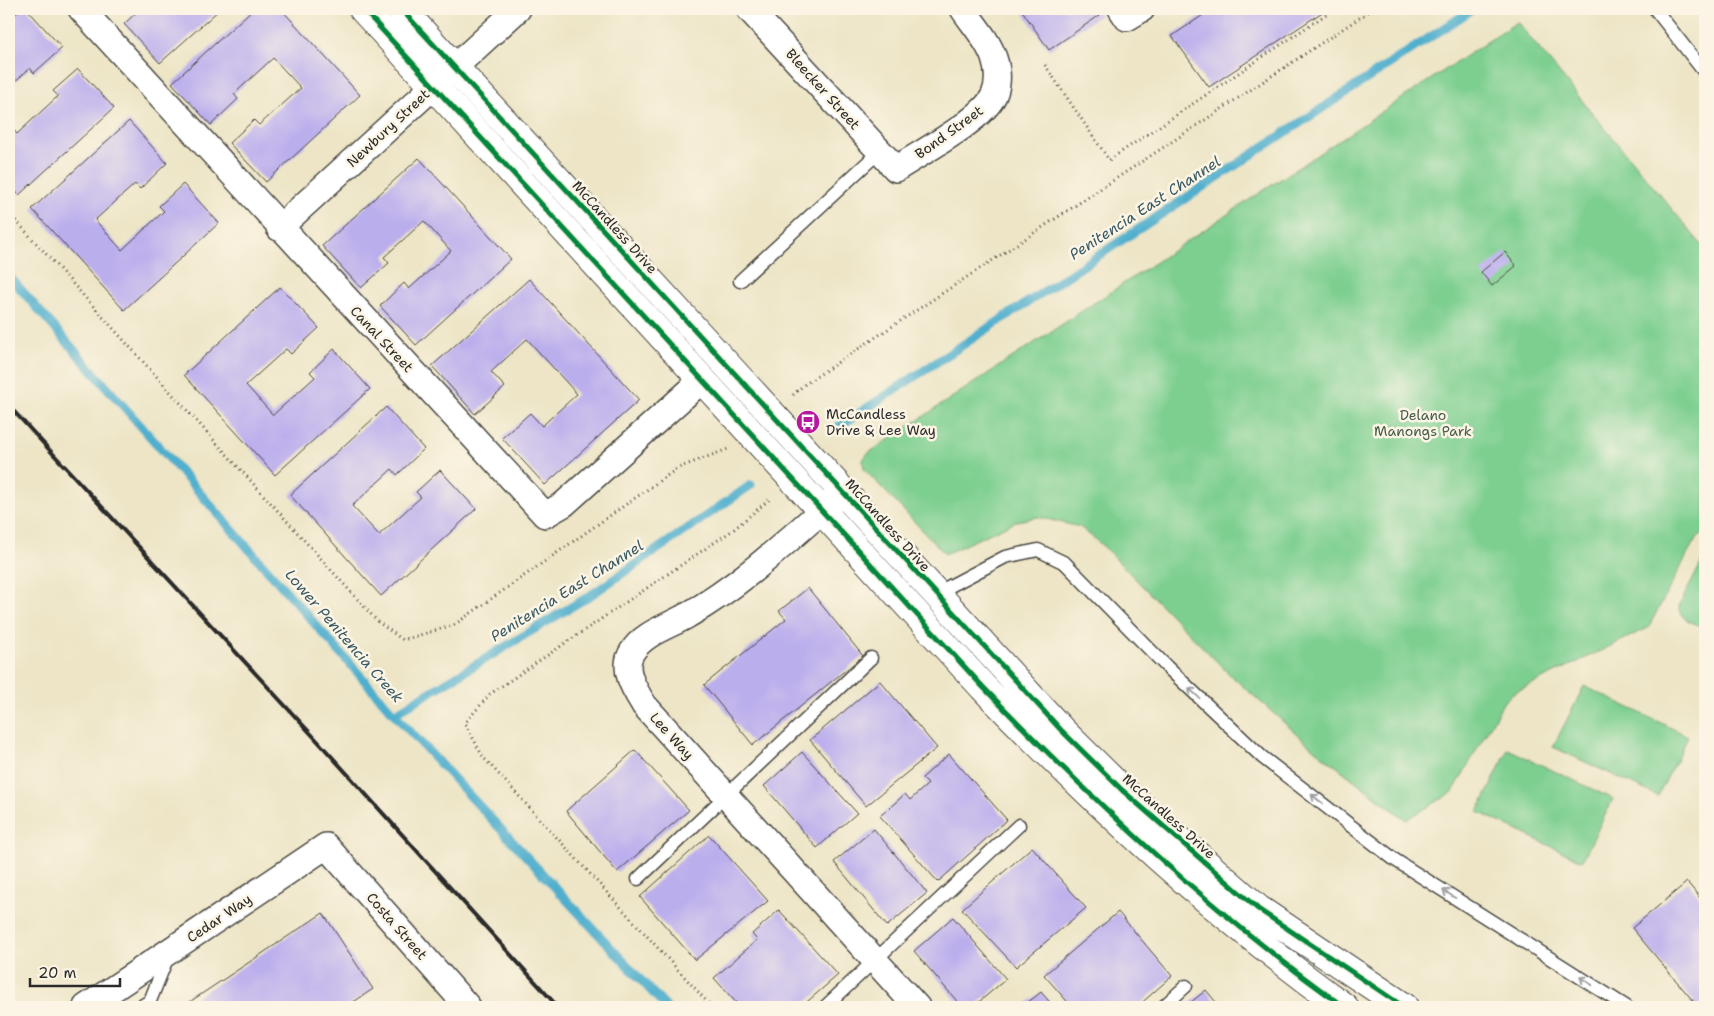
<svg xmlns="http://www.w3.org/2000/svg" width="1714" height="1016" viewBox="0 0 1714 1016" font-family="'Shantell Sans',sans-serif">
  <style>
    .green { fill: #7dcf90; stroke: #547d5e }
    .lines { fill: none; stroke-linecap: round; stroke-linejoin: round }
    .stream { stroke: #4fafcd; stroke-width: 9 }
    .building { fill: #bbaeed }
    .service-casing { stroke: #484742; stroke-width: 15 }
    .minor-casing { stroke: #484742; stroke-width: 28 }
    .secondary-casing { stroke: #484742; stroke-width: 30 }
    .path { stroke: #484742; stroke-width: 3; stroke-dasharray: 1 4; stroke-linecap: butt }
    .service { stroke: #fff; stroke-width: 12 }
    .minor { stroke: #fff; stroke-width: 25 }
    .secondary { stroke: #fff; stroke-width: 28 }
    .rail { stroke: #2b2b2b; stroke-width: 4 }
    .cycleway-casing { stroke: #fcf5e5; stroke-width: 8 }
    .cycleway { stroke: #00873e; stroke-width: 5 }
    .oneway { stroke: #a0a0a0 }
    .labels { text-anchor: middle; stroke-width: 5; stroke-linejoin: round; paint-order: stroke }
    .street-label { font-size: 14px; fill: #2b2b2b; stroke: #fcf5e5 }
    .poi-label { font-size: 14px; fill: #2b2b2b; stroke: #fcf5e5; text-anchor: start }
    .park-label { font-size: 14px; fill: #445c49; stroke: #fcf5e5 }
    .water-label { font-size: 15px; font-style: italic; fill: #385964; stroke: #fcf5e5 }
  </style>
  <rect width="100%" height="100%" fill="#fcf5e5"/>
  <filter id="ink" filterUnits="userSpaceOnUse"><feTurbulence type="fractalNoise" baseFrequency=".02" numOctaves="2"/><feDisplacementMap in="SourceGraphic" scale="10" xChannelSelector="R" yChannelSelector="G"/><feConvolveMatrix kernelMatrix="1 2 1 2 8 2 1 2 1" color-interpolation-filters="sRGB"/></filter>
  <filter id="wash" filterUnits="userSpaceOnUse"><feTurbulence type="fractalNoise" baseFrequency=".0096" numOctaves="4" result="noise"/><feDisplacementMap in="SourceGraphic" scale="20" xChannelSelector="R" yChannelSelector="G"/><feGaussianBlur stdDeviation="1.12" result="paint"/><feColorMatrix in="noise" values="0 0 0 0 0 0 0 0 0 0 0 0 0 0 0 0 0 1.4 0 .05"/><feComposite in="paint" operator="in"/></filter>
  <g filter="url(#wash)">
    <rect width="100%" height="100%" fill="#ede5c6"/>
    <path class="green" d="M1517 22 1705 249V533L1698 537 1692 546 1648 628 1513 693 1503 703 1453 792 1406 820 1315 750 1229 674 1103 546 1080 527 1038 517 1017 521 945 554 864 469 863 460 867 454Z
      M1705 556V628C1695 623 1678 620 1679 606Z
      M1584 686 1688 736 1658 796 1553 747Z
      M1508 749 1613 799 1582 861 1478 812Z"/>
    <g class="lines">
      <path class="stream" d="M9 276 394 714 666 1007
        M832 431 1473 9
        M394 714 591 595 751 485"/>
    </g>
    <g id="blocks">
      <path class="building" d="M21 9H27L62 48 34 73 30 68 9 87V20Z
        M140 9H220L160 63 124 24Z
        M253 9H281L360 95 266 182 229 143 254 120 259 125 301 88 273 58 234 94 238 99 211 125 172 83Z
        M1021 9H1096L1100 15 1049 50Z
        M1212 9H1327L1209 87 1172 36Z
        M78 69 114 108 19 195 9 184V125L17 134 58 96 53 91Z
        M129 121 167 163 140 189 135 184 95 220 122 250 164 211 159 206 183 184 219 223 124 310 32 209Z
        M419 158 511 259 416 345 380 306 404 283 409 289 451 251 424 221 384 257 389 263 361 288 322 246Z
        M1505 252 1516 266 1492 286 1481 272Z
        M529 279 639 400 545 485 502 438 530 413 542 426 577 394 527 339 491 372 505 387 475 414 432 366Z
        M280 287 319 328 291 354 286 349 246 385 273 415 315 377 310 372 334 349 370 389 275 475 184 375Z
        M386 407 424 449 397 475 392 469 352 506 379 535 421 497 416 492 440 470 476 509 381 596 290 495Z
        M808 588 863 656 753 745 704 685 786 619 779 611Z
        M880 681 937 748 866 806 810 740Z
        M635 750 689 810 617 872 566 811Z
        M802 752 857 813 817 848 764 786Z
        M949 754 1007 820 938 882 880 816 905 794 910 800 928 784 922 778Z
        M874 829 927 893 887 926 834 862Z
        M709 835 768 901 695 960 640 897Z
        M1032 847 1086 908 1016 967 962 909Z
        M1687 882 1705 904V1007H1693L1690 1004 1694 1002 1632 928Z
        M779 910 838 975 801 1007H740L714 978 757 940 752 934Z
        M1118 912 1172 976 1137 1007H1072L1044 975Z
        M323 913 373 989 346 1007H182Z
        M953 917 1006 979 973 1007H962L914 951Z
        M1206 990 1220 1007H1185Z
        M1041 992 1054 1007H1022Z"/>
    </g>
  </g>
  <g filter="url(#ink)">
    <use href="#blocks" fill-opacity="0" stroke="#484742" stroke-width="1"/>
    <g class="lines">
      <g class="service-casing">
        <path id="service" d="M1655 9 1705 73
          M740 281 880 151
          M935 594 1005 557 1038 550 1065 563 1167 667 1262 757 1395 860 1627 1007
          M638 879 871 658
          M140 1007 150 1001 168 956
          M825 1007 1019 825
          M1163 1007 1186 986"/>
      </g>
      <g class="minor-casing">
        <path id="minor" d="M81 9 545 515 564 504 702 380
          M749 9 896 169C920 153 983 120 994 95 999 83 998 70 994 58 988 40 973 24 963 9
          M1121 9 1127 18 1142 9
          M279 228 518 9
          M843 492C793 535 746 582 688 615 670 626 643 633 632 652 621 669 635 690 644 705L917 1007
          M86 1007 326 846 468 1007"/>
      </g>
      <g class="secondary-casing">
        <path id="secondary" d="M363 9 983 687C1095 803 1213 913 1344 1007
          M401 9 1061 730 1122 790 1258 909 1404 1007"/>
      </g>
      <path class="path" d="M1045 65 1109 160 1334 9
        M9 213 378 622 403 640 454 625 678 468 728 449
        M793 395 805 384 1373 9
        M712 1007 483 757 465 723 490 694 733 530 771 498"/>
      <use href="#service" class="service"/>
      <use href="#minor" class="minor"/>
      <use href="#secondary" class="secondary"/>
      <path class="rail" d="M9 406 314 737 558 1007"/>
      <g class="cycleway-casing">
        <path id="cycleway" d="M363 9 983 687C1095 803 1213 913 1344 1007
          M401 9 1061 730 1122 790 1258 909 1404 1007"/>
      </g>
      <use href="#cycleway" class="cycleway"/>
    </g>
    <defs><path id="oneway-shaft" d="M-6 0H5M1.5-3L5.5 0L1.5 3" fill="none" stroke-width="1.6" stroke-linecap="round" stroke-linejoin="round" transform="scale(1.25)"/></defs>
    <g class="oneway">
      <use href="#oneway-shaft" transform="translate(1194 693) rotate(-137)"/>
      <use href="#oneway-shaft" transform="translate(1317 799) rotate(-142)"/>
      <use href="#oneway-shaft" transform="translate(1449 894) rotate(-148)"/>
      <use href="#oneway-shaft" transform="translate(1586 981) rotate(-147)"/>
    </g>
  </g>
  <defs>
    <g id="bus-disc" transform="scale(1.25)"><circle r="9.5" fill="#b5179e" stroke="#fcf5e5"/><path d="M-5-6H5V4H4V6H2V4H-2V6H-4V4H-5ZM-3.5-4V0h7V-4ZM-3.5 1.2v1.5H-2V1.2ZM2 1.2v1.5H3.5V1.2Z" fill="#fff"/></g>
  </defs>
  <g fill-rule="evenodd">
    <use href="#bus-disc" x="808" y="422"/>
  </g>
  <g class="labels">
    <g class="street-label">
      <text transform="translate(823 89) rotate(48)" y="5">Bleecker Street</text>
      <text transform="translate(388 128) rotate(-43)" y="5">Newbury Street</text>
      <text transform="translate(949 132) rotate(-36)" y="5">Bond Street</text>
      <text transform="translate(615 227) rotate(48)" y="5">McCandless Drive</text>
      <text transform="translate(382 339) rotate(47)" y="5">Canal Street</text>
      <text transform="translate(888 525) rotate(48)" y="5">McCandless Drive</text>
      <text transform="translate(672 736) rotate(48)" y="5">Lee Way</text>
      <text transform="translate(1169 816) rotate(42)" y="5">McCandless Drive</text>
      <text transform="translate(219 918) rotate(-34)" y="5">Cedar Way</text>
      <text transform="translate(397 926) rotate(49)" y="5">Costa Street</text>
    </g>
    <g class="poi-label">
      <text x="826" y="419">McCandless<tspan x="826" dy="16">Drive &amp; Lee Way</tspan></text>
    </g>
    <g class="park-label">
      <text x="1423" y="420">Delano<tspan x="1423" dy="16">Manongs Park</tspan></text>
    </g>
    <g class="water-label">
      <text transform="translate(1145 208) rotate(-33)" y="5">Penitencia East Channel</text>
      <text transform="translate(567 591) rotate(-32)" y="5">Penitencia East Channel</text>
      <text transform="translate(344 636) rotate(49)" y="5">Lower Penitencia Creek</text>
    </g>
  </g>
  <rect width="1714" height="1016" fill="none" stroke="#fcf5e5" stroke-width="30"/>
  <path d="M30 978v8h90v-8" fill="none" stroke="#2b2b2b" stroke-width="2.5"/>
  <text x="38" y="978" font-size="15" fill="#2b2b2b" stroke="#fcf5e5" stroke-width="4" paint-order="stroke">20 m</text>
</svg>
